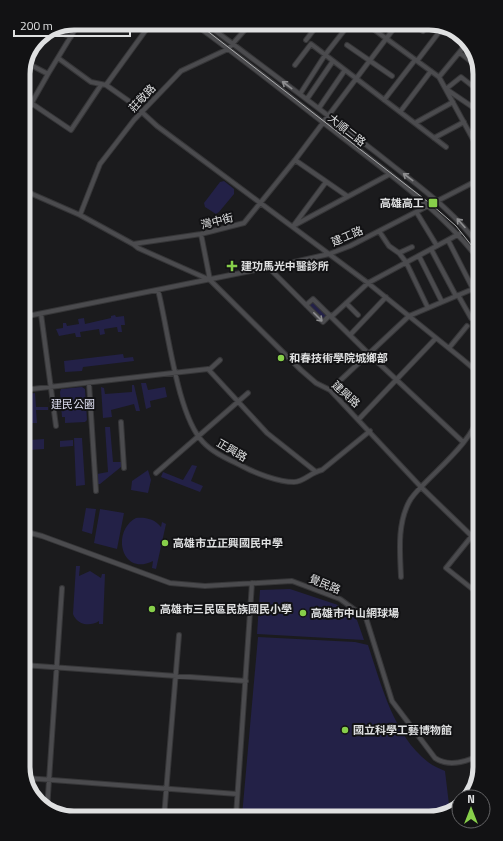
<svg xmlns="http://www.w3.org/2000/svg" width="503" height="841" viewBox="0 0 503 841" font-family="'Titillium Web','Noto Sans TC',sans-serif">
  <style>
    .green { fill: #232147 }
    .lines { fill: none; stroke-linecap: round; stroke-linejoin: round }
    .minor-casing { stroke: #363638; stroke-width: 6 }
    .minor { stroke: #4b4b4e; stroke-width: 4 }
    .tram { stroke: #adaeaf; stroke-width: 1 }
    .oneway { stroke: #8e8e90 }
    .poi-dot { fill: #87cf4a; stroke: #121214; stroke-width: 1.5 }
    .labels { text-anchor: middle; stroke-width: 4; stroke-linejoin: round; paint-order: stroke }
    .street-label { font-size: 11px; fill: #dfe0e1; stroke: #121214 }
    .poi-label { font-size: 11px; font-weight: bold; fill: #dfe0e1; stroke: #121214; text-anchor: start }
    .park-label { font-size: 11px; fill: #e0e1f3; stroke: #121214 }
    .rim { fill: none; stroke: #dfe0e1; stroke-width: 5 }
  </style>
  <rect width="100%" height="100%" fill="#1b1b1d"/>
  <path class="green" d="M224 181 234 189V194L219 212 216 214 205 207 204 203 220 182Z
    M313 301 328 315 324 320 309 306Z
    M115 315 116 317 124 316 125 325H121L122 332H118L117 327 104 329 105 334 100 335 99 329 80 332 81 337H76L75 333 59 336 56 329 63 328V323H66L67 326 79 324 78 319 84 318 85 324 111 318V316Z
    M123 354 124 358 133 357 134 361 83 367 82 371 65 372 64 361Z
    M141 383H146L148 390 165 387 167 397 150 401 151 407 146 409Z
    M132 385H134L140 411H136L134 404 111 410 112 417 103 418 101 387 104 388 105 394 132 392Z
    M82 387 85 389 87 420 85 422 65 423V417H62L60 392 61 389Z
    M35 393 36 407H48V410H36L37 423H30L27 394Z
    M105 427H110L113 462H121V467L100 484H98L97 474 108 472Z
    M74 438H82L85 485 76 486Z
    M44 439V449L29 450 30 440Z
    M73 440V446L60 447V441Z
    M192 465 197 466 191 481 203 486 200 492 161 477 163 472 183 480Z
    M148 470 151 480 148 493 131 490 132 481Z
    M86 508 96 509 92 534 82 531Z
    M100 509 124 513 117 549 94 543Z
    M136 518C145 517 155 519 161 527L162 522 166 524 156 569 152 568 153 561C121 577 111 531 136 518Z
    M76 566H80L79 576 90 571 101 578 102 574H105L103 624H99V621C90 627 77 625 73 614Z
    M290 589 338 605 357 620 364 640 257 634 260 590Z
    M258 637 355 642 368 645C381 684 394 736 428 762 433 766 439 768 445 771L450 813 242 816Z"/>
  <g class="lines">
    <g class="minor-casing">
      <path id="minor" d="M193 23C242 58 290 97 338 134 388 173 441 210 480 261
        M205 23C266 69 327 114 387 161 422 189 453 210 480 247
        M365 23 439 77 480 152
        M412 23 423 31
        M56 31 71 37
        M306 40 319 23
        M347 45 392 76
        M460 53 478 67
        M58 58 91 82 106 85 133 104 157 126 368 283 461 358 474 369 480 377
        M417 61 443 27
        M27 63 48 74
        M295 65 311 44 446 147
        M439 77 467 43
        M106 85 151 23
        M300 94 325 55 350 23
        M307 99 333 61
        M384 100 415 60
        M31 103 71 130 101 85
        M319 108 345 70
        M400 112 431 71
        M480 112 446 89 461 77 480 92
        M23 118 48 74 79 23
        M415 123 453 102
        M470 134 480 128
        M434 138 464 122
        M295 160 347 196
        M23 190 80 215 133 244 201 234 244 223 295 160 398 23
        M417 213 437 246
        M80 215 100 164 134 120 181 71 228 49 251 23
        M294 225 326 182
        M293 226 390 174
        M379 231 389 246 399 253 406 262 428 308
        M201 234 210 280 301 370 316 383 330 390 421 487 480 544
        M448 240 473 289
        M133 244 138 248 210 280
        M431 249 456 296
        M399 253 412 247
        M419 256 442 302
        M269 268 323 322 330 315
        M158 290C168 329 177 415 203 442 213 453 228 459 242 466 255 473 278 482 294 482 304 482 311 472 322 470L370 431
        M458 295 471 318 475 317
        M346 303 358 315
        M306 305 313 299 370 355 463 442
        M41 314 56 426
        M23 317 285 264 329 254 350 246 480 179
        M331 317 368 283 459 234
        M350 335 386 297
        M449 348 467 326
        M209 370 220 360
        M89 383 96 491
        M23 390 208 369 267 433 315 471
        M330 390 409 316 480 286
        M359 419 436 338
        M121 422 124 468
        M156 473 248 393
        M23 531 42 536 170 583 205 586 292 581 340 599 366 618 392 701 435 758C448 767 466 762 480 755
        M471 537 446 568 480 595
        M401 577C400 552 397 525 409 502 412 496 418 490 423 485 441 466 475 438 480 411
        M474 638 480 631
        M23 665 246 681
        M26 778 237 794
        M47 810 62 588
        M236 816 252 583
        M164 817 179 635"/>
    </g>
    <use href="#minor" class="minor"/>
    <path class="tram" d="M197 23 432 205 456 226 480 256"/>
  </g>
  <defs><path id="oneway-shaft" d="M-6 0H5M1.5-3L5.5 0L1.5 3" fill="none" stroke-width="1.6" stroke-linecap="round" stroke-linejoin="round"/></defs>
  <g class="oneway">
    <use href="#oneway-shaft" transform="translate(287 85) rotate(-143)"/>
    <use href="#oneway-shaft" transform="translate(408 177) rotate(-143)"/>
    <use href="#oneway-shaft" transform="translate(461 223) rotate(-132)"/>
    <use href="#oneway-shaft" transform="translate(318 317) rotate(45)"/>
  </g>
  <g class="poi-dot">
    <rect x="428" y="198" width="10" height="10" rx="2"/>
    <path d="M230 260h4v4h4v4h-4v4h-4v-4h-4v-4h4z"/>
    <circle cx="281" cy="358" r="4"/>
    <circle cx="165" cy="543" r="4"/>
    <circle cx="152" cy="609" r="4"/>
    <circle cx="303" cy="613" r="4"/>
    <circle cx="345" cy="730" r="4"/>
  </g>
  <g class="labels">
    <g class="street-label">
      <text transform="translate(142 98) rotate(-47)" y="4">莊敬路</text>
      <text transform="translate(347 130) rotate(38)" y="4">大順二路</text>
      <text transform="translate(217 221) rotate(-14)" y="4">灣中街</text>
      <text transform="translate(347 236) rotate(-23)" y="4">建工路</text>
      <text transform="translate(346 394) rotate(42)" y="4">建興路</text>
      <text transform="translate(232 450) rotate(30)" y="4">正興路</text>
      <text transform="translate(325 584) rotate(22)" y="4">覺民路</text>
    </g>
    <g class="poi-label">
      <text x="424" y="207" text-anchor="end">高雄高工</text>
      <text x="241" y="270">建功馬光中醫診所</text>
      <text x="289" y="362">和春技術學院城鄉部</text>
      <text x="173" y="547">高雄市立正興國民中學</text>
      <text x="160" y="613">高雄市三民區民族國民小學</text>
      <text x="311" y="617">高雄市中山網球場</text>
      <text x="353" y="734">國立科學工藝博物館</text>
    </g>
    <g class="park-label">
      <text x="73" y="408">建民公園</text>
    </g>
  </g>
  <path d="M0 0H503V841H0ZM74 30H429A44 44 0 0 1 473 74V767A44 44 0 0 1 429 811H74A44 44 0 0 1 30 767V74A44 44 0 0 1 74 30Z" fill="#121214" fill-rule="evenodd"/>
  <path class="rim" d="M74 30H429A44 44 0 0 1 473 74V767A44 44 0 0 1 429 811H74A44 44 0 0 1 30 767V74A44 44 0 0 1 74 30Z"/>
  <g transform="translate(471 809)"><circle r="19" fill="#121214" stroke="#646466"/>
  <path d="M0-3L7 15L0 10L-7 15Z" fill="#87cf4a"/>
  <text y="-6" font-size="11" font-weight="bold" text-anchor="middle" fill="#dfe0e1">N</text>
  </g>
  <path d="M14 30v6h116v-6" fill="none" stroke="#dfe0e1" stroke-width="2"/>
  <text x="20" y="30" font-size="12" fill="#dfe0e1" stroke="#121214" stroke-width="3" paint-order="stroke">200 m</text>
</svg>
